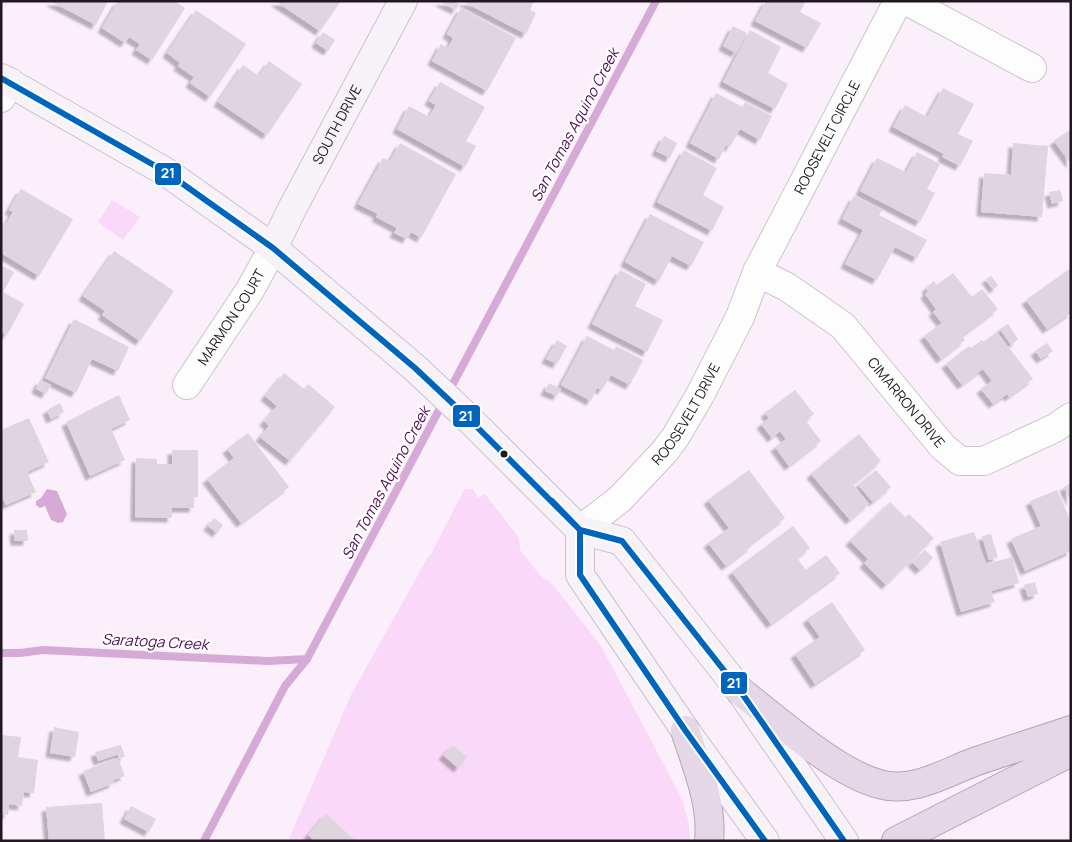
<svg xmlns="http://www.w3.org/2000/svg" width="1072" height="842" viewBox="0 0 1072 842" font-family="Manrope,sans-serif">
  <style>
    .green { fill: #f9d8fa }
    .water { fill: #d6aad6 }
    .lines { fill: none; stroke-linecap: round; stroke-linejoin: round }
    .stream { stroke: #d6aad6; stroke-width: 8 }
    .building { fill: #ded5de; filter: url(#shadow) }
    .street-casing { stroke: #ccc2cc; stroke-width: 30 }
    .secondary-casing { stroke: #ccc2cc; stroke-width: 30 }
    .highway-casing { stroke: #b6a5b6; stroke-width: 30 }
    .street { stroke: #fefdfe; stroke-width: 28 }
    .secondary { stroke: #f7f2f7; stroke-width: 28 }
    .highway { stroke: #e5d7e5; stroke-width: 28 }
    .bus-1-casing { stroke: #fff; stroke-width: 10 }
    .bus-1 { stroke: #0065bd; stroke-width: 6 }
    .bus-dot { fill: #211821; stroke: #fff; stroke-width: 2 }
    .labels { text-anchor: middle; stroke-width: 4.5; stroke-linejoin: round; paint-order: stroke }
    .street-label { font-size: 14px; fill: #211821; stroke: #fff }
    .water-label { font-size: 15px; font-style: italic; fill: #530b57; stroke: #fff }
    .line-badge { stroke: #fff; stroke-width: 2 }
    .badge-label { font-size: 14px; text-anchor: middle; font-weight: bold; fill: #fff }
  </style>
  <defs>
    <filter id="shadow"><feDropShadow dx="-4.5" dy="4.5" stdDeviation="1" flood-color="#0004"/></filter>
  </defs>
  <rect width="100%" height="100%" fill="#faeffa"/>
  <path class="green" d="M112 200 140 217 123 240 98 222Z
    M468 489H473L478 498 485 494 519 538 520 550 542 578 550 581 601 646 680 795C686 810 690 824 690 841H288L352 693 428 557 430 556 464 490Z"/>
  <path class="water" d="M47 489 57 491 67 514 63 522 58 523 51 520 45 506 40 508 36 505V501L41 498Z"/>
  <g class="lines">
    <path class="stream" d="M1 653H20L43 650 268 661 307 659
      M204 841 285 686 307 659 656 1"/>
  </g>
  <path class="building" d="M50 1H108L96 25Z
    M118 1H174L185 8 152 60 136 50 140 44 129 37 125 43 102 28Z
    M275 1H341L320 31Z
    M439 1H454L459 4 456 10Z
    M462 1H534L530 10 536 13 526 34Z
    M766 1H806L800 12 821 23 807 48 755 21Z
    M461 8 516 38 487 91 432 61 441 44 448 48 453 38 447 34Z
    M196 10 246 44 210 97 190 83 194 77 178 66 180 63 167 53Z
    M733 26 747 33 736 53 723 46Z
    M750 30 781 47 768 73 788 84 775 109 723 82Z
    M323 32 335 40 328 51 316 43Z
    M269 61 302 84 267 135 218 102 243 65 259 76Z
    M440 82 485 107 466 141 476 146 465 167 397 129 409 106 429 117 436 105 429 101Z
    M943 88 974 104 958 134 973 141 960 166 942 157 944 154 893 127 905 105 927 117Z
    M716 93 743 107 745 102 772 116 760 140 740 129 730 147 726 145 719 159 690 143Z
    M1071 129V164L1054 141Z
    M664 136 677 143 670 158 656 151Z
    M400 143 456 174 421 238 411 232 407 239 394 233 397 228 376 217 378 214 358 204 383 158 390 161Z
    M1013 143 1048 146 1042 217 981 212 984 173 1011 175Z
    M684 150 717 168 703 195 724 207 712 231 657 202Z
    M917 152 940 164 927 189 935 193 920 222 860 191 877 158 906 172Z
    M21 189 73 219 39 276 1 253V221L6 224 13 212 9 210Z
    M1060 190 1063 201 1052 204 1049 192Z
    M854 196 882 210 879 215 927 240 917 258 895 247 877 280 845 264 863 230 842 219Z
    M650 214 704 242 691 266 672 256 659 281 625 262Z
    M114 251 174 291 140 341 102 315 105 311 83 296Z
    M1 265 14 272 3 292 24 304 7 335 1 332Z
    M1071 268V313L1047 329 1026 300Z
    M620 270 646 284 635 306 663 320 647 352 592 324Z
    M953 273 972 297 982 289 998 309 962 336 965 340 941 359 924 336 942 323 933 312 936 309 925 294 928 291 926 288 934 281 937 285Z
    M991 276 998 285 994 289 986 279Z
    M74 319 129 347 118 371 92 359 76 393 45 378Z
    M1008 324 1018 339 1011 345 1000 329Z
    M997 332 1033 379 1009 397 1007 394 993 404 981 389 992 381 983 369 962 385 946 364 969 346 971 348 982 340 983 342Z
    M587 336 614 350 616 346 643 360 630 385 611 375 602 390 597 388 591 401 561 385Z
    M557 340 567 346 557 364 546 359Z
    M1047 343 1053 351 1041 359 1035 351Z
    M284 373 304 389 308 384 335 407 290 461 260 437 269 426 264 421 277 406 265 396Z
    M40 380 51 385 46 394 36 389Z
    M549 383 561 389 557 396 545 391Z
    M795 390 814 414 806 421 821 441 789 466 775 447 786 439 780 431 772 438 761 424 769 418 765 413Z
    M119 395 130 420 111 429 125 460 90 476 66 422Z
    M60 403 64 412 51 419 47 410Z
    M29 418 49 462 27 472 36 492 6 505 1 495V430Z
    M248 433 289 487 241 523 207 479 234 458 227 449Z
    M859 434 881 461 853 484 869 504 850 520 811 474Z
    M172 450H198V497H194V508H172V518L135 517 136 458 157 459V464H172Z
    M749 470 785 518 750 544 752 546 726 566 708 543 729 528 708 500Z
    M876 470 891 487 873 502 858 485Z
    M1071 483V501L1064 487Z
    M1057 490 1071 522V551L1025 571 1011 539 1041 526 1030 501Z
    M890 502 905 517 909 514 934 538 886 585 864 563 868 559 850 541Z
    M214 518 223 525 217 533 208 526Z
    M793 526 810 548 797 558 806 570 826 555 840 573 771 624 732 572Z
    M14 530H27L28 541H15Z
    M974 532 986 564 1012 557 1019 583 991 591 995 602 961 612 940 542Z
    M991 534 998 557 989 560 982 536Z
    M925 550 933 558 920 570 912 562Z
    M1035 582 1038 594 1028 597 1024 585Z
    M832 602 865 650 815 684 795 654 820 637 807 619Z
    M54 727 79 732 75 757 50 753Z
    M1 735 21 737 18 757 38 760 34 793 24 792 22 806 9 804 8 815 1 814Z
    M121 745 125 757 120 758 119 754 98 761 95 752Z
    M453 745 467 757 458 768 443 755Z
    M118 758 125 776 113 780 114 783 91 792 83 771Z
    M102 803 105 841H49L46 807Z
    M131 806 156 819 149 832 124 819Z
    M326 814 356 841H315L308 835Z"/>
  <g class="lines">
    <g class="street-casing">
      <g id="street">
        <path d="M907 1 1032 68"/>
        <path d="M1 98 10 82"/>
        <path id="s1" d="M757 272 787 287 843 326 943 447 960 461H984L1055 428 1071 417"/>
        <path id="s2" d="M187 385 250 290 273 248"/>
        <path id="s3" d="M580 530 620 499 665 451 676 436 700 395 740 317 757 272 898 1"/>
      </g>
    </g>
    <g class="secondary-casing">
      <g id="secondary">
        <path d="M1 78 166 172 273 248 415 368 465 415 580 530 622 541 741 692 844 841"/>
        <path id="s4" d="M273 248 293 207 403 1"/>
        <path d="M580 530V575L685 730 765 841"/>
      </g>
    </g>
    <g class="highway-casing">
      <path id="highway" d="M741 692C778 720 835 772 879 784 913 794 946 772 977 761 1008 750 1040 741 1071 730
        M685 730C696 765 713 803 709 841
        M896 841 1071 752"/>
    </g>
    <use href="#street" class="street"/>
    <use href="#secondary" class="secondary"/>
    <use href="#highway" class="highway"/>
    <g class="bus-1-casing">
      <path id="bus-1" d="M1 78 166 172 273 248 415 368 465 415 580 530 622 541 741 692 844 841
        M552 501 580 530V575L685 730 765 841"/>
    </g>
    <use href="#bus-1" class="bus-1"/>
  </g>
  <circle class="bus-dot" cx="504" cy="454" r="4.5"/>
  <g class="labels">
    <g class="street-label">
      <text dy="5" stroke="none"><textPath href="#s4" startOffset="139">SOUTH DRIVE</textPath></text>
      <text dy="5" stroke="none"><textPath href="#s3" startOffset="470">ROOSEVELT CIRCLE</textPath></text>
      <text dy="5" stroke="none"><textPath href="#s2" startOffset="81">MARMON COURT</textPath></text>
      <text dy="5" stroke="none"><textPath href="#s1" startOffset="201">CIMARRON DRIVE</textPath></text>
      <text dy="5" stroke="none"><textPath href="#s3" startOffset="159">ROOSEVELT DRIVE</textPath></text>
    </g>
    <g class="water-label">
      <text transform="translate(575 125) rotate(-62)" y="5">San Tomas Aquino Creek</text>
      <text transform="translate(386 483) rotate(-62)" y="5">San Tomas Aquino Creek</text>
      <text transform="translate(155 642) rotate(3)" y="5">Saratoga Creek</text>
    </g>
  </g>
  <g class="line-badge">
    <rect x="154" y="162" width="28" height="24" rx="5" fill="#0065bd"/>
    <rect x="452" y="404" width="29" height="24" rx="5" fill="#0065bd"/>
    <rect x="720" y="671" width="28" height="24" rx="5" fill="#0065bd"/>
  </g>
  <g class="badge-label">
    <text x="168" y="178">21</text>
    <text x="466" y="421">21</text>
    <text x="734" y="688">21</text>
  </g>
  <rect width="1072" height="842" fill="none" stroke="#211821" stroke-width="5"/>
</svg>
